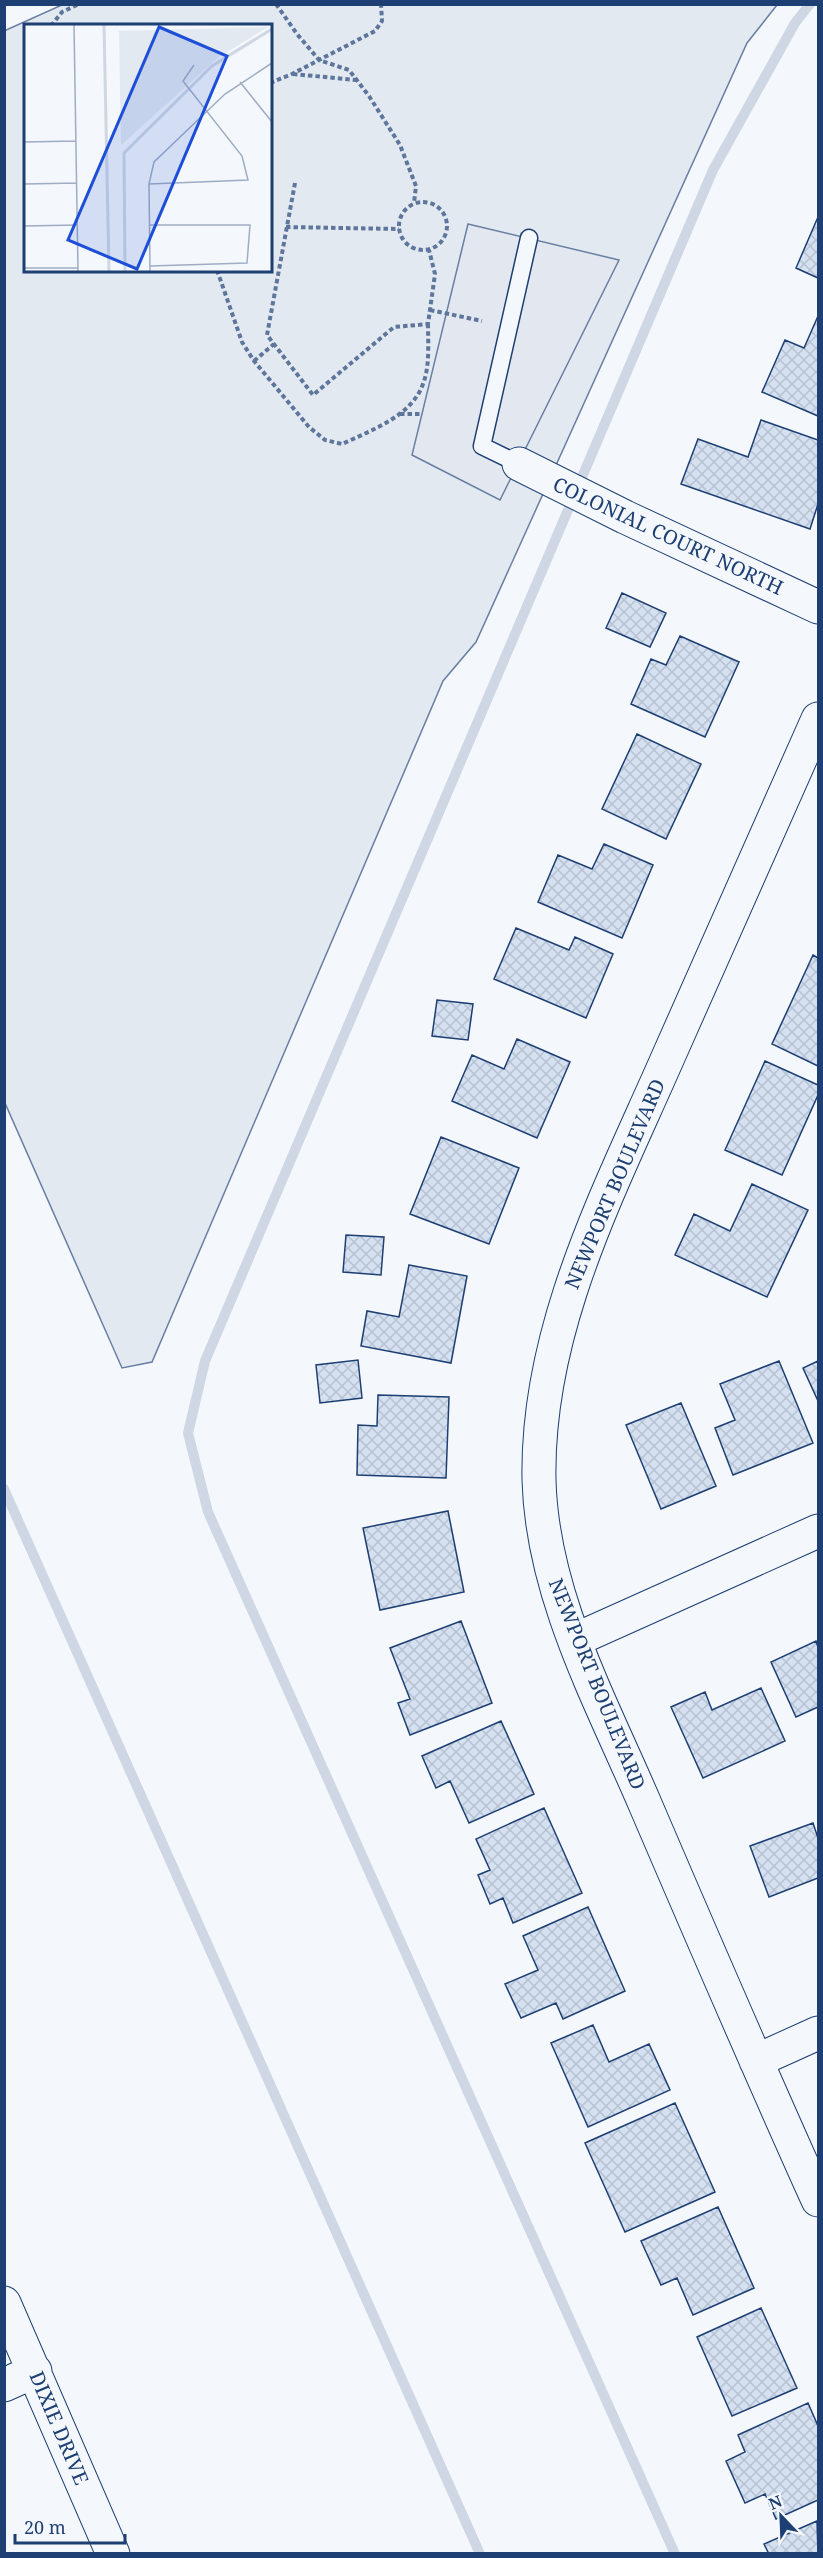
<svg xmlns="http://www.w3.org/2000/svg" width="823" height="2558" viewBox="0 0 823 2558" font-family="'Noto Serif',serif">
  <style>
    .park { fill: #e3e9f0; stroke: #687fa3; stroke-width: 1.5; fill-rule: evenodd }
    .parking { fill: #e3e8f0; stroke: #687fa3; stroke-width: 1.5 }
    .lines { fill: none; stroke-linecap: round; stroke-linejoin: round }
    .stream { stroke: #cfd7e4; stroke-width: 10 }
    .building { fill: url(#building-cross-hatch); stroke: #1d3f73; stroke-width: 1.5 }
    .service-casing { stroke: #1d3f73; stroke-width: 19 }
    .minor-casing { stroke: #1d3f73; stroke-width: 35 }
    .path { stroke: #5e769c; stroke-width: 4; stroke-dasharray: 4.5 3; stroke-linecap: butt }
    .service { stroke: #f4f7fb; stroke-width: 16 }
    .minor { stroke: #f4f7fb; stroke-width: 33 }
    .labels { text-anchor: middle; stroke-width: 4.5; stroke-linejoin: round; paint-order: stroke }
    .street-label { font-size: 20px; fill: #1d3f73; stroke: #f4f7fb }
    .inset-river { fill: none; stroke: #cfd7e4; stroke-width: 3 }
    .inset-road { fill: none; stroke: #9eadc5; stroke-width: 1.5 }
    .view { fill: #1d4ed8; fill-opacity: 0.15; stroke: #1d4ed8; stroke-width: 3 }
    .inset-edge { fill: none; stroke: #1d3f73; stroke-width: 3 }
  </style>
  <defs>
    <pattern id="building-cross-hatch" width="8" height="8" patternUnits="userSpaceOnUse" patternTransform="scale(1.5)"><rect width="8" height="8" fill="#d5e0f0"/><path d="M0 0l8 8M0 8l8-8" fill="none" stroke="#b6c1d1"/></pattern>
  </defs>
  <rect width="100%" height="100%" fill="#f4f7fb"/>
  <path class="park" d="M64 4 777 5 747 43 476 642 443 681 152 1362 122 1368 5 1103 4 31ZM26 26H270V270H26Z"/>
  <path class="parking" d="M468 224 619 260 500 500 412 455Z"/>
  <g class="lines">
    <path class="stream" d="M4 1489 480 2554
      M675 2554 208 1512 188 1433 205 1361 713 170 795 23 810 4"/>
  </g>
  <path class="building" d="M818 217V278L796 268Z
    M818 316V416L762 392 785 340 804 348Z
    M761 420 818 440V504L810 529 681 484 698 439 748 457Z
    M622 593 666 613 650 647 606 628Z
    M680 636 739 662 705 737 631 704 651 659 666 665Z
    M637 734 701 764 666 839 602 809Z
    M604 844 653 865 622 938 538 902 558 855 592 869Z
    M516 928 569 950 575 937 613 954 586 1018 494 979Z
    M813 955 818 958V1066L772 1044Z
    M437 1000 473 1004 468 1040 432 1036Z
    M517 1039 570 1062 537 1138 452 1101 472 1055 504 1069Z
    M765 1061 818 1085V1095L782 1175 725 1150Z
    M441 1137 519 1168 489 1244 410 1214Z
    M752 1184 808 1210 767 1297 675 1255 694 1214 730 1231Z
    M346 1235 384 1237 381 1275 343 1272Z
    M409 1265 467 1276 451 1363 361 1346 367 1311 399 1317Z
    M358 1360 362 1398 320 1403 316 1365Z
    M779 1361 813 1443 733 1475 715 1428 735 1420 720 1384Z
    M818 1361V1401L803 1368Z
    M378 1395 449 1397 446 1478 357 1475 358 1425 377 1426Z
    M681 1403 716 1486 661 1509 626 1425Z
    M448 1511 464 1592 380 1610 363 1528Z
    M461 1621 492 1703 410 1735 398 1703 410 1699 390 1648Z
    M816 1641 818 1647V1707L796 1717 771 1662Z
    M761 1688 785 1741 703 1778 671 1707 705 1692 712 1710Z
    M501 1721 534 1794 469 1823 450 1781 436 1788 422 1756Z
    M544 1808 582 1893 513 1923 503 1898 490 1904 478 1875 490 1870 476 1839Z
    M813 1823 818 1838V1878L769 1897 750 1846Z
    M588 1907 625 1991 563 2019 556 2003 521 2018 505 1984 538 1970 523 1936Z
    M593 2025 609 2062 649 2044 670 2090 588 2127 551 2043Z
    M675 2103 715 2192 625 2232 585 2143Z
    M718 2207 754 2288 693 2315 677 2278 661 2285 641 2241Z
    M761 2308 797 2388 732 2416 697 2337Z
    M808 2403 818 2426V2500L776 2519 765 2494 745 2503 726 2461 745 2452 738 2435Z
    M817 2521 818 2554H769L764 2544Z"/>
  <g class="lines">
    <g class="service-casing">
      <path id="service" d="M519 464 482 446 529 238"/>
    </g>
    <g class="minor-casing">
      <path id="minor" d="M519 464 625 517 818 607
        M818 719C769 831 719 943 669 1055 610 1190 536 1328 539 1480 542 1595 601 1701 645 1804 702 1937 759 2069 818 2200
        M575 1640 818 1531
        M756 2061 818 2033
        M4 2303 113 2554
        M4 2385 35 2371"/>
    </g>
    <path class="path" d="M276 4 297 34 319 60 349 70 369 96 400 145 416 186 414 203
      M51 26 62 12 79 4
      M293 74 356 80
      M270 83 292 74 375 31 382 21 381 4
      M295 183 267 335 313 395 394 327 428 324 435 274 429 250
      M399 226a24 24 0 1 1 48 0a24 24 0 1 1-48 0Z
      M286 227 399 229
      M217 270 242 342 254 361 309 427 325 440 342 444C370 431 412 416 423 384 430 366 428 343 428 324
      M430 310 482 321
      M254 361 274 344
      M400 414H422"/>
    <use href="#service" class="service"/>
    <use href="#minor" class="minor"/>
  </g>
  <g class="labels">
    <g class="street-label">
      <text transform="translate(668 536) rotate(25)" y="7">COLONIAL COURT NORTH</text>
      <text transform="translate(615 1184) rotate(-67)" y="7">NEWPORT BOULEVARD</text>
      <text transform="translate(597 1684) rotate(68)" y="7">NEWPORT BOULEVARD</text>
      <text transform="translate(59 2428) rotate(67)" y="7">DIXIE DRIVE</text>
    </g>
  </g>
  <g transform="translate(24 24)">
    <rect width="248" height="248" fill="#f4f7fb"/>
    <path d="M244 3 195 33 97 121 95 7Z" fill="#e3e9f0"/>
    <path class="inset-river" d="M80 1 85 247M101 247 100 129 188 42 248 5"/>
    <path class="inset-road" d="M50 1 54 247M216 58 248 98M0 118 52 117M0 160 53 159M125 160 224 156 218 132 159 57 170 41M125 201H226L223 239 126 242M0 202 54 201M0 244H54M126 247 125 160 130 138 201 70 248 39"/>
    <path class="view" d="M135 3 203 32 113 245 44 216Z"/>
    <rect width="248" height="248" class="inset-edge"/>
  </g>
  <rect width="823" height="2558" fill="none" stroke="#1d3f73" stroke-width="12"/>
  <g transform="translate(781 2516) rotate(337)" stroke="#f4f7fb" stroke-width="4.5" paint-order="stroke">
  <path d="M0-4.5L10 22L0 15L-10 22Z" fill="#1d3f73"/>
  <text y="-9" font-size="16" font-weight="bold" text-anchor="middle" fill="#1d3f73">N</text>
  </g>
  <path d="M15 2534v9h110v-9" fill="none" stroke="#1d3f73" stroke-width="3"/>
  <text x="24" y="2534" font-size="18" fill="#1d3f73" stroke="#f4f7fb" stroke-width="4.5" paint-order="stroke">20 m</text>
</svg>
